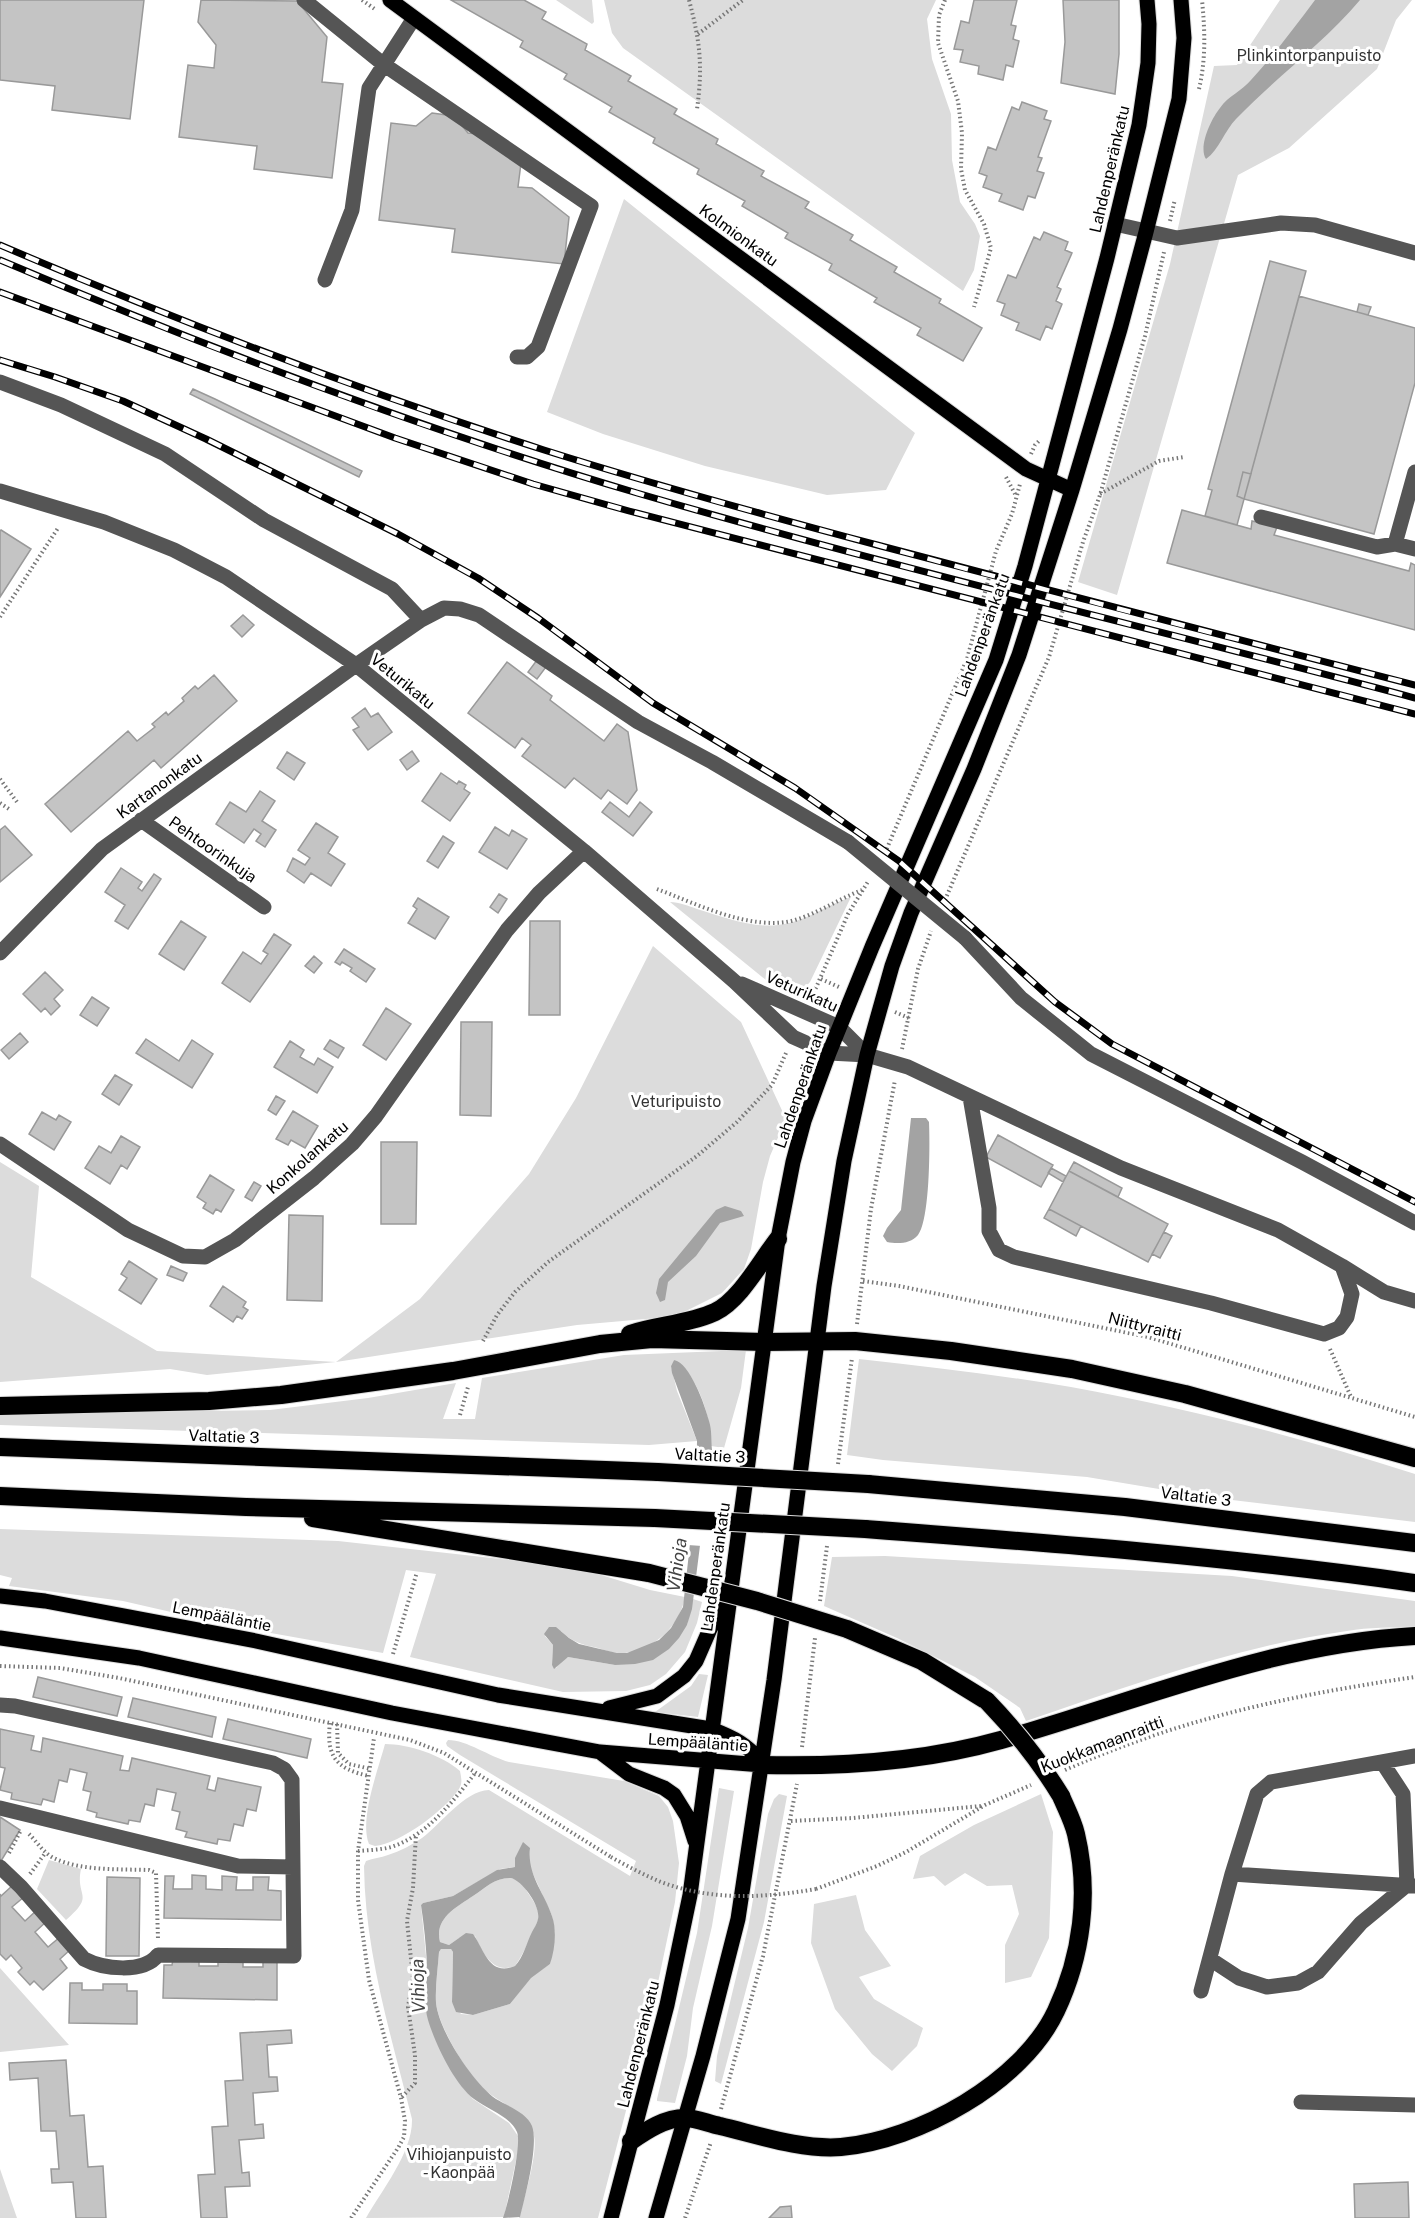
<svg xmlns="http://www.w3.org/2000/svg" width="1415" height="2218" viewBox="0 0 1415 2218" font-family="'Public Sans',sans-serif">
  <style>
    .green { fill: #dcdcdc }
    .water { fill: #a3a3a3; fill-rule: evenodd }
    .pier { fill: #fff }
    .building { fill: #c4c4c4; stroke: #999; stroke-width: 1.5 }
    .lines { fill: none; stroke-linecap: round; stroke-linejoin: round }
    .major-casing { stroke: #dbdbdb; stroke-width: 17 }
    .highway-casing { stroke: #dbdbdb; stroke-width: 20 }
    .path { stroke: #777; stroke-width: 4; stroke-dasharray: 1.5 3; stroke-linecap: butt }
    .minor { stroke: #555; stroke-width: 15 }
    .major { stroke: #000; stroke-width: 15 }
    .highway { stroke: #000; stroke-width: 18 }
    .rail-casing { stroke: #000; stroke-width: 7 }
    .rail { stroke: #fff; stroke-width: 4.5; stroke-dasharray: 14; stroke-linecap: butt }
    .highway-bridge-casing { stroke: #dbdbdb; stroke-width: 20; stroke-linecap: butt }
    .path-bridge { stroke: #777; stroke-width: 4; stroke-dasharray: 1.5 3; stroke-linecap: butt }
    .minor-bridge { stroke: #555; stroke-width: 15 }
    .highway-bridge { stroke: #000; stroke-width: 18 }
    .labels { text-anchor: middle; stroke-width: 6; stroke-linejoin: round; paint-order: stroke }
    .park-label { font-size: 16px; fill: #333; stroke: #fff }
    .street-label { font-size: 16px; fill: #000; stroke: #fff }
    .water-label { font-size: 18px; font-style: italic; fill: #444; stroke: #fff }
  </style>
  <rect width="100%" height="100%" fill="#fff"/>
  <path class="green" d="M556 0H592L594 22 592 24Z
    M604 0H936L927 19 932 59 951 114 952 160 960 202 975 224 980 236 974 270 963 291 623 48 612 33Z
    M1280 0H1412L1396 20 1377 69 1289 148 1238 175 1117 595 1078 582 1170 264 1214 66 1237 65Z
    M624 199 915 433 886 490 827 495 705 466 603 434 547 412Z
    M851 897 810 982 800 993H795L766 980 670 902C679 902 689 906 697 909 723 917 751 928 778 925 806 922 826 905 851 897Z
    M653 946 741 1022 786 1119 770 1156 763 1182 751 1249 744 1269 722 1293 684 1312 657 1318 577 1325 336 1362 207 1375 170 1369 0 1382V1162L39 1186 31 1277 157 1351 336 1362 420 1299 529 1174 576 1098Z
    M746 1350 741 1388 724 1448 711 1446C711 1423 704 1397 691 1377 687 1370 679 1365 674 1360L671 1366 677 1391 697 1441 649 1445 0 1425V1414L270 1410 368 1398 456 1383 443 1419H475L482 1378 624 1355Z
    M859 1359C930 1367 1001 1375 1071 1387 1187 1408 1303 1438 1415 1474V1522L1207 1497 1087 1477 883 1460 847 1455Z
    M0 1529 338 1541 536 1563 598 1574 650 1590 685 1597C680 1625 655 1650 625 1653 616 1654 607 1651 598 1648 583 1645 572 1642 561 1631L545 1636 553 1645 552 1665 556 1668 562 1660 568 1657 615 1665 687 1625 693 1599 702 1602 697 1623 685 1652 666 1674 650 1685 626 1691 563 1692 410 1657 436 1574 406 1570 383 1653 232 1626 123 1601 9 1586 12 1578 0 1575Z
    M885 1556 1232 1576 1415 1601V1626C1392 1628 1369 1627 1347 1631 1237 1646 1130 1686 1026 1721L1020 1708 975 1677 897 1638 824 1606 832 1557Z
    M699 1674 708 1675 698 1717 655 1712 691 1686Z
    M448 1740C467 1740 490 1757 509 1762L624 1781 659 1796 668 1807 673 1821 679 1863 675 1902 652 2011 598 2218H519C524 2199 538 2154 534 2136 528 2111 503 2106 485 2090 468 2076 438 2025 436 2003 435 1986 438 1968 439 1952L441 1949H451L453 1952 452 2002 461 2014 473 2015 510 2004 531 1977 550 1964 555 1932 552 1916 529 1865 530 1848 515 1862V1867L500 1869 453 1896 423 1903 421 1905 427 1966 439 2045 454 2075 464 2089 473 2099 509 2123 518 2136V2151L504 2217 366 2218C382 2190 413 2152 412 2119 391 2035 365 1953 364 1866L366 1861C373 1858 381 1858 388 1855 400 1851 412 1845 422 1838 441 1824 464 1791 489 1790L630 1876 636 1861 460 1755 447 1746 446 1743Z
    M385 1744C408 1744 442 1755 460 1771 461 1777 463 1783 459 1789 445 1810 400 1844 375 1846L369 1844C359 1820 378 1770 385 1744Z
    M719 1788 734 1791 712 1926 693 2008 687 2056 675 2103 657 2101V2099L697 1933Z
    M779 1794 787 1796 764 1922 721 2084 715 2081 717 2056 748 1928 768 1814 774 1799Z
    M1041 1794 1053 1832 1049 1938 1031 1977 1005 1983V1945L1019 1914 1012 1885 987 1886 965 1873 945 1886 934 1876 913 1879 920 1856 974 1825Z
    M49 1860 81 1869C75 1898 96 1894 66 1920L37 1889Z
    M511 1878C520 1880 524 1885 528 1893 532 1899 538 1907 539 1915 539 1922 521 1959 515 1966 493 1975 482 1952 475 1936L459 1938 449 1945 440 1942C434 1918 457 1907 473 1896 487 1887 494 1878 511 1878Z
    M856 1895 865 1930 891 1966 859 1977 874 1999 923 2028 917 2046 892 2071 872 2054 835 2009 811 1943 814 1904Z
    M0 1968 69 2045 0 2052Z
    M0 2169 17 2218H0Z"/>
  <path class="water" d="M1315 0H1360C1323 44 1276 77 1236 119 1225 130 1219 150 1206 159 1198 147 1211 119 1220 108 1228 96 1242 91 1251 80 1274 55 1294 28 1315 0Z
    M911 1118H926L929 1122C930 1144 930 1220 918 1235 911 1244 897 1244 887 1242L883 1236 887 1228 901 1210Z
    M725 1206 741 1211 744 1216 720 1223 696 1256 668 1282 665 1300 660 1302 656 1293 659 1279 716 1210Z
    M674 1360C690 1363 705 1405 709 1421 712 1430 711 1440 712 1450L692 1609 687 1625 679 1638 669 1649 653 1660 635 1664 615 1665 568 1657 554 1669 552 1665 553 1645 544 1634 549 1627H556L569 1638 579 1644 617 1653H627L659 1640 671 1628 683 1607 696 1489 697 1441 672 1373 671 1366Z
    M523 1842 530 1848C527 1875 544 1892 552 1916 557 1930 555 1950 550 1964L531 1978 510 2004 473 2015 456 2012 452 2002 453 1952 451 1949H441L439 1952C438 1968 435 1986 436 2003 439 2031 473 2083 496 2099 508 2106 527 2113 532 2126 539 2145 525 2197 520 2217L503 2218C508 2204 522 2144 517 2132 510 2116 487 2109 474 2099 454 2084 435 2043 428 2020 423 2002 427 1983 427 1965 426 1945 424 1925 421 1905L423 1903 453 1896 497 1870 515 1867V1858ZM511 1878C523 1881 541 1907 538 1919 537 1924 534 1928 532 1932 526 1944 524 1956 515 1966 489 1977 484 1949 473 1934L466 1933 449 1945 440 1942C434 1918 457 1907 473 1896 487 1887 494 1878 511 1878Z"/>
  <path class="pier" d="M694 1451 714 1453 702 1546 688 1545Z"/>
  <path class="building" d="M0 0H144L130 119 52 110 55 86 0 80Z
    M201 0 297 1 327 37 322 82 343 84 332 178 254 169 257 146 179 137 188 65 214 68 216 45 198 22Z
    M451 0H524L546 12 542 19 587 44 585 50 631 76 628 81 677 109 674 114 718 139 716 144 764 171 761 176 809 202 805 208 853 235 850 240 897 267 894 272 941 299 939 303 982 328 963 361 917 335 921 328 874 302 877 298 829 270 832 264 785 238 788 233 742 206 745 201 697 174 699 169 653 143 655 138 609 112 612 107 564 79 567 74 520 47 523 41Z
    M974 0H1017L1011 25 1016 26 1013 39 1019 41 1013 67 1006 65 1003 80 978 74 979 66 960 62 963 50 954 49 961 21 969 23Z
    M1063 0H1119V54L1115 94 1061 83 1065 42Z
    M1022 102 1047 111 1044 119 1051 121 1038 157 1042 158 1037 171 1044 173 1035 198 1028 196 1023 210 999 201 1002 194 983 187 987 176 979 173 988 147 996 150 1012 107 1019 110Z
    M432 113 454 116 468 133 480 134 521 163 518 187 532 188 569 217 564 264 452 252 455 229 379 220 391 123 416 126Z
    M1044 232 1068 242 1065 250 1072 253 1057 287 1061 289 1056 301 1062 304 1052 329 1046 326 1040 340 1016 330 1019 323 1001 315 1005 304 997 301 1008 275 1016 278 1034 237 1040 240Z
    M1270 261 1306 271 1237 525 1205 516 1212 490 1208 489Z
    M1299 296 1415 328V383L1374 534 1244 499Z
    M1359 304 1371 307 1368 315 1357 312Z
    M193 389 215 399 362 471 359 477 190 394Z
    M1243 472 1251 474 1244 499 1237 496Z
    M1182 510 1251 529 1252 521 1277 527 1274 535 1409 571 1411 563 1415 565V630L1167 563Z
    M1 530 31 549 0 597V531Z
    M243 615 254 625 242 637 231 626Z
    M537 660 546 667 537 679 528 672Z
    M507 662 552 696 550 700 604 741 617 724 628 732 637 790 627 804 608 790 601 799 574 778 565 788 522 756 531 745 522 738 515 748 468 713Z
    M214 675 237 701 161 768 154 760 71 832 45 804 128 731 137 741 155 727 152 724 166 712 168 715 184 701 182 698 195 686 198 689Z
    M365 708 371 717 378 713 392 732 368 750 353 730 359 727 352 718Z
    M412 751 419 761 407 770 400 760Z
    M287 752 305 763 294 780 277 768Z
    M441 773 457 784 459 781 466 785 464 789 470 793 450 821 422 801Z
    M260 791 275 801 262 821 276 830 265 847 256 841 261 834 254 829 244 843 216 824 230 802 246 812Z
    M610 802 629 817 640 802 652 812 633 836 602 812Z
    M316 823 338 837 328 853 345 864 331 886 311 873 304 883 287 871 293 858 305 865 310 858 298 850Z
    M5 826 32 855 0 882V830Z
    M495 827 509 836 512 830 527 839 507 869 479 852Z
    M443 836 454 843 438 868 427 861Z
    M121 868 142 882 138 888 142 891 154 874 161 879 128 929 115 921 125 905 105 892Z
    M499 894 507 899 498 913 490 907Z
    M418 898 449 917 435 939 408 923 417 909 413 906Z
    M181 921 206 937 184 970 159 954Z
    M530 921H560V1015H529Z
    M274 934 291 945 250 1002 222 983 243 952 261 964 268 954 263 951Z
    M344 949 375 969 366 982 350 971 352 968 342 962 340 965 335 962Z
    M314 956 322 963 314 973 305 966Z
    M45 972 63 990 54 999 60 1006 51 1015 45 1008 41 1012 23 994Z
    M92 997 109 1008 97 1026 80 1015Z
    M386 1008 411 1024 386 1060 363 1045Z
    M461 1022H492L491 1116 460 1115Z
    M20 1033 28 1042 9 1059 1 1050Z
    M146 1039 179 1061 192 1040 213 1054 192 1088 136 1053Z
    M330 1040 344 1048 338 1058 324 1049Z
    M290 1041 304 1050 300 1057 314 1065 318 1058 333 1067 317 1093 274 1067Z
    M115 1075 132 1085 119 1105 102 1094Z
    M276 1096 285 1101 276 1115 268 1110Z
    M293 1111 318 1126 305 1148 291 1140 288 1145 276 1139Z
    M42 1112 56 1120 59 1115 71 1122 54 1150 29 1134Z
    M998 1135 1053 1165 1041 1187 986 1157Z
    M121 1136 140 1147 127 1169 121 1165 110 1184 85 1168 99 1146 111 1153Z
    M381 1142H417L416 1224H381Z
    M1074 1162 1122 1188 1118 1197 1069 1171Z
    M1051 1168 1066 1176 1063 1182 1048 1173Z
    M1069 1171 1168 1224 1148 1262 1049 1209Z
    M210 1175 234 1190 221 1212 216 1209 213 1214 203 1208 206 1203 197 1197Z
    M254 1182 261 1186 252 1201 245 1197Z
    M1049 1209 1081 1226 1076 1236 1044 1218Z
    M289 1215 323 1216 322 1301 287 1300Z
    M1164 1232 1172 1236 1160 1258 1152 1254Z
    M129 1261 157 1279 141 1304 119 1290 127 1278 121 1274Z
    M171 1266 187 1273 183 1281 167 1275Z
    M223 1286 246 1302 243 1307 248 1310 242 1319 237 1316 233 1322 210 1306Z
    M38 1677 122 1697 117 1716 33 1697Z
    M133 1698 216 1717 212 1737 128 1717Z
    M228 1719 311 1739 307 1758 223 1739Z
    M0 1729 34 1736 31 1750 41 1752 43 1738 123 1756 120 1770 129 1771 132 1758 210 1776 207 1789 215 1791 218 1778 261 1787 256 1811 247 1809 243 1826 234 1824 230 1841 218 1839 217 1844 185 1837 187 1832 176 1829 180 1812 172 1810 176 1793 157 1789 154 1806 145 1804 140 1822 129 1820 128 1824 96 1817 97 1813 87 1810 91 1792 83 1790 87 1773 70 1769 67 1782 59 1780 54 1802 43 1799 41 1805 11 1799 12 1793 0 1790 5 1768 0 1767Z
    M0 1817 20 1830 1 1861H0Z
    M192 1875 206 1876V1889L222 1890V1876L237 1877 236 1890H253V1877H269L268 1890 281 1891V1920L164 1918 165 1876H174L173 1889H192Z
    M107 1877 140 1878 139 1956H106Z
    M13 1885 24 1897 12 1907 25 1921 37 1910 47 1921 35 1932 48 1947 60 1937 71 1949 60 1959 67 1968 43 1990 34 1981 30 1985 18 1972 22 1968 11 1955 6 1960 0 1954V1894L1 1896Z
    M173 1959H199V1966H218V1959H243V1967H263V1960H277V2000L163 1998 164 1965H172Z
    M70 1983H82V1990H103V1984H127V1991H137V2024L69 2023Z
    M291 2030 292 2043 267 2045 269 2077H277L278 2091 253 2093 255 2125 263 2124 264 2138 239 2140 242 2173 249 2172 250 2186 225 2187 227 2218H201L198 2175 215 2174 212 2127 228 2126 225 2081 243 2080 240 2033Z
    M66 2060 70 2116 84 2115 88 2167 103 2166 106 2218H76L73 2182 52 2183 51 2169H59L56 2131H41L38 2078 10 2080 9 2063Z
    M1408 2182 1409 2218H1355L1354 2184Z
    M791 2206 792 2218H769L780 2207Z"/>
  <g class="lines">
    <g class="major-casing">
      <path id="major" d="M390 0 1026 469 1072 490
        M0 1596 45 1601 256 1641 498 1695 711 1729C732 1737 750 1745 762 1765
        M0 1638 139 1658 392 1713 600 1752 762 1765
        M609 1708 657 1696 684 1676 696 1661 710 1629 726 1600
        M600 1752 629 1774 664 1788 674 1795 687 1816 695 1841
        M611 2218 667 2005 690 1895 778 1239 793 1162 804 1121 829 1053 872 947 996 660 1025 566 1107 258 1139 125 1148 63 1149 24 1147 0
        M656 2218 703 2056 738 1919 774 1680 824 1286 844 1161 867 1055 892 966 911 913 974 769 1019 655 1072 490 1120 329 1146 232 1179 99 1184 38 1181 0"/>
    </g>
    <g class="highway-casing">
      <path id="highway" d="M630 1334C657 1325 689 1324 715 1312 740 1300 760 1262 778 1239
        M0 1406 209 1401 281 1395 453 1371 600 1344 652 1339 764 1342 855 1341 951 1351 1072 1369 1185 1394 1415 1458
        M0 1447 658 1472
        M868 1484 1125 1507 1415 1543
        M0 1496 246 1507 655 1518
        M313 1518 649 1573
        M865 1529C1049 1543 1233 1557 1415 1583
        M847 1629 922 1661 987 1701
        M762 1765C842 1767 923 1762 1001 1740 1138 1701 1271 1644 1415 1636
        M631 2141C647 2130 665 2118 685 2118 696 2118 709 2124 720 2126 758 2135 801 2150 841 2147 918 2140 1022 2083 1056 2011 1082 1956 1090 1893 1076 1834 1073 1821 1066 1808 1061 1796"/>
    </g>
    <path class="path" d="M362 0 376 10
      M689 0C700 41 703 66 697 109
      M945 0 939 15 938 43 958 101 962 133 961 169 965 190 984 224 991 248 974 307
      M698 34 743 0
      M1199 89C1206 59 1205 31 1202 0
      M1170 221 1175 199
      M1031 454 1035 445 1040 440
      M1006 477 1015 494
      M1100 494 1159 461 1184 457
      M0 617 58 528
      M0 779 17 802
      M0 803 9 809
      M885 853 967 659 996 551 1012 514 1020 484
      M657 889C697 904 752 932 795 920 818 913 839 899 862 890
      M945 900 1049 657 1083 542 1100 495 1145 336 1164 252
      M821 979 839 987
      M812 997 848 914 869 880
      M895 1012 909 1018
      M902 1049 918 969 931 931
      M863 1281 899 1286 1148 1337 1415 1417
      M857 1324 871 1209 895 1080
      M483 1341 497 1315 515 1292 548 1262 697 1156 737 1122 772 1085 786 1053
      M1330 1349 1351 1397
      M460 1415 468 1387
      M838 1464 852 1358
      M820 1601 827 1546
      M393 1654 417 1572
      M0 1666 60 1668 119 1678 410 1740 444 1753 611 1857
      M330 1723C326 1756 336 1769 369 1776
      M337 1724 338 1753 349 1764 371 1769
      M802 1747 815 1638
      M1065 1770C1179 1719 1292 1695 1415 1677
      M791 1821 853 1818 981 1806
      M29 1834C37 1842 45 1855 56 1859 82 1871 121 1869 149 1870L156 1873 158 1939
      M358 1851C369 1850 380 1850 391 1847 427 1836 454 1800 476 1772
      M9 1853 21 1830
      M30 1874 46 1852
      M816 1889 877 1866 906 1852 985 1805 1031 1785
      M402 2097 415 2083V2055L408 2007 413 1978 407 1921 413 1888 416 1834
      M721 2109 763 1956 797 1784
      M351 2218 398 2148 404 2137 405 2121 401 2098 369 1980 358 1900V1851L374 1738
      M685 2218 711 2142"/>
    <path class="minor" d="M304 0 383 64 591 206 538 347 527 357H517
      M1115 224 1177 238 1281 223 1315 225 1415 253
      M325 280 352 210 369 88 414 18
      M0 382 61 405 165 454 264 520 392 589 421 620
      M0 491 104 522 174 550 226 577 356 665 584 851 734 981 793 1037 829 1053 867 1055 908 1067 1121 1168 1278 1230 1342 1266 1352 1294 1347 1317 1339 1328 1324 1334 1211 1303 1014 1257 999 1250 989 1231V1208L970 1097
      M1261 517 1377 547 1395 544 1415 549
      M1395 544 1415 472
      M141 820 264 907
      M965 938 1021 998 1091 1054 1302 1162 1415 1223
      M0 953 102 849 356 665 421 620 444 608 460 609 479 615 638 722 712 762 848 842
      M742 984 839 1027 867 1055
      M0 1144 128 1230 183 1256 205 1257 235 1240 314 1178 352 1144 376 1116 507 930 539 893 584 851
      M1342 1266 1384 1292 1415 1301
      M0 1705 15 1706 273 1763 284 1769 292 1780 294 1956 158 1955C143 1974 103 1969 84 1959L21 1887 0 1867
      M1415 1756 1271 1782 1257 1794 1232 1874 1415 1886
      M0 1808 238 1866 293 1867
      M1210 1959 1239 1978 1267 1987 1298 1983 1318 1972 1361 1923 1407 1885 1403 1794 1382 1762
      M1201 1991 1232 1874
      M1301 2102 1415 2105"/>
    <use href="#major" class="major"/>
    <use href="#highway" class="highway"/>
    <g class="rail-casing">
      <path id="rail" d="M0 245C178 321 360 391 544 450 655 485 768 516 881 546 1059 594 1237 639 1415 685
        M0 260C208 348 420 429 637 493 894 568 1156 629 1415 698
        M0 292 395 438 533 484 629 511 1415 714
        M0 360 55 377 123 401 206 439 398 534 478 578 538 618 653 703 795 788 899 861 1055 1002 1112 1044 1415 1202"/>
    </g>
    <use href="#rail" class="rail"/>
    <g class="highway-bridge-casing">
      <path id="highway-bridge" d="M658 1472 868 1484
        M655 1518 865 1529
        M649 1573 757 1601 847 1629
        M987 1701C1016 1731 1039 1760 1061 1796"/>
    </g>
    <path class="path-bridge" d="M611 1857C627 1866 644 1875 661 1882 712 1901 764 1898 816 1889"/>
    <path class="minor-bridge" d="M848 842 965 938"/>
    <use href="#highway-bridge" class="highway-bridge"/>
  </g>
  <g class="labels">
    <g class="park-label">
      <text x="1309" y="61">Plinkintorpanpuisto</text>
      <text x="676" y="1107">Veturipuisto</text>
      <text x="459" y="2160">Vihiojanpuisto<tspan x="459" dy="18">- Kaonpää</tspan></text>
    </g>
    <g class="street-label">
      <text transform="translate(1109 169) rotate(-77)" y="6">Lahdenperänkatu</text>
      <text transform="translate(739 235) rotate(36)" y="6">Kolmionkatu</text>
      <text transform="translate(982 635) rotate(-70)" y="6">Lahdenperänkatu</text>
      <text transform="translate(403 681) rotate(39)" y="6">Veturikatu</text>
      <text transform="translate(159 785) rotate(-36)" y="6">Kartanonkatu</text>
      <text transform="translate(213 849) rotate(35)" y="6">Pehtoorinkuja</text>
      <text transform="translate(802 991) rotate(24)" y="6">Veturikatu</text>
      <text transform="translate(800 1086) rotate(-71)" y="6">Lahdenperänkatu</text>
      <text transform="translate(307 1157) rotate(-41)" y="6">Konkolankatu</text>
      <text transform="translate(1145 1326) rotate(14)" y="6">Niittyraitti</text>
      <text transform="translate(224 1436) rotate(2)" y="6">Valtatie 3</text>
      <text transform="translate(710 1455) rotate(3)" y="6">Valtatie 3</text>
      <text transform="translate(1196 1496) rotate(7)" y="6">Valtatie 3</text>
      <text transform="translate(715 1567) rotate(-82)" y="6">Lahdenperänkatu</text>
      <text transform="translate(222 1616) rotate(11)" y="6">Lempääläntie</text>
      <text transform="translate(698 1742) rotate(4)" y="6">Lempääläntie</text>
      <text transform="translate(1102 1744) rotate(-21)" y="6">Kuokkamaanraitti</text>
      <text transform="translate(638 2044) rotate(-76)" y="6">Lahdenperänkatu</text>
    </g>
    <g class="water-label">
      <text transform="translate(677 1565) rotate(-82)" y="6">Vihioja</text>
      <text transform="translate(418 1986) rotate(-92)" y="6">Vihioja</text>
    </g>
  </g>
</svg>
